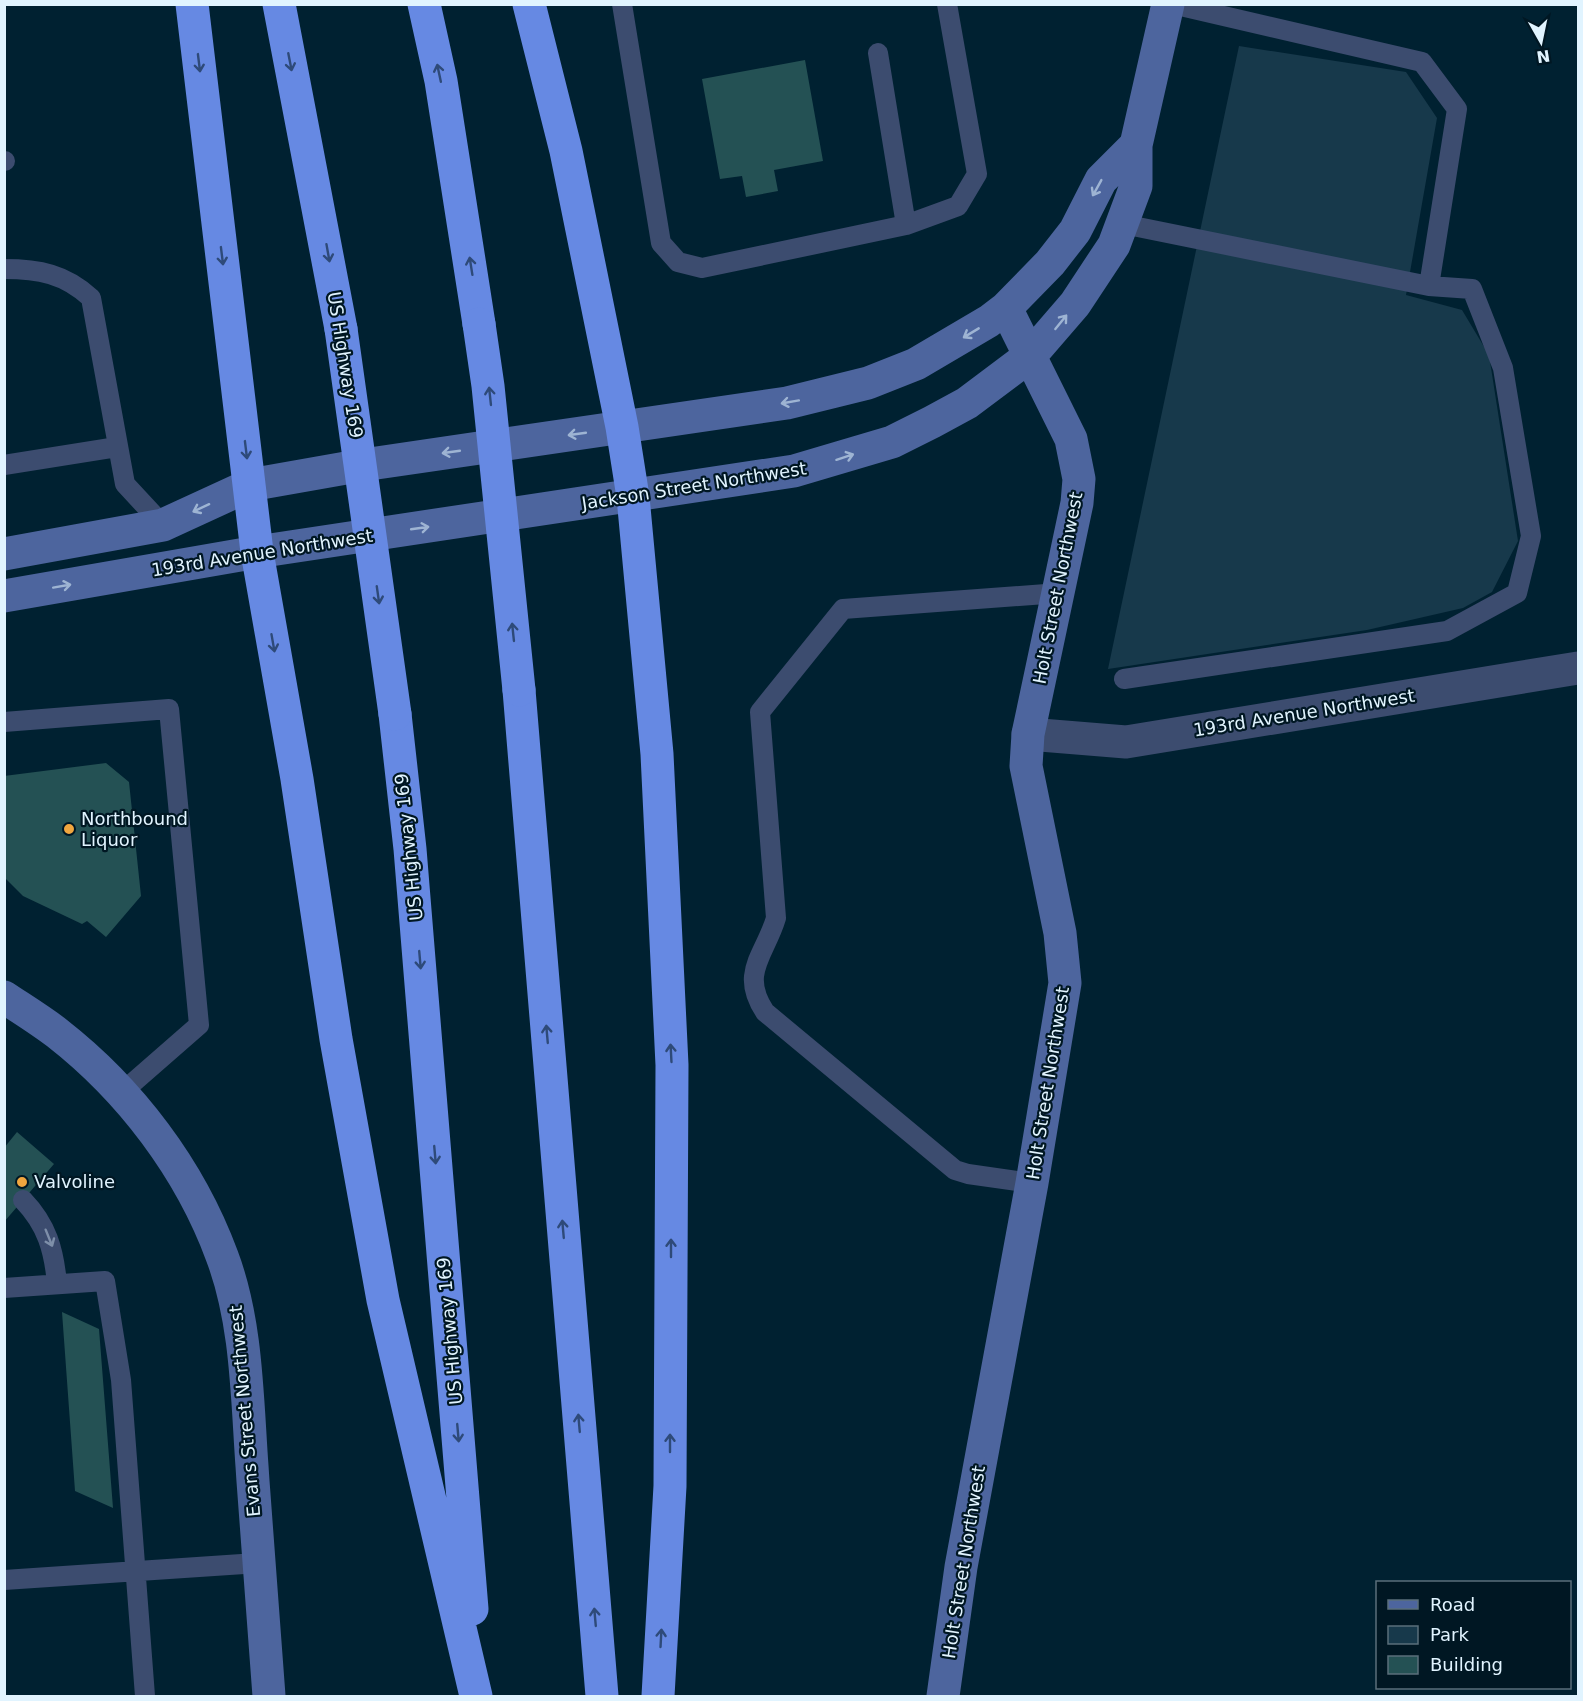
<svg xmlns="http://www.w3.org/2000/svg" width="1583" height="1701" viewBox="0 0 1583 1701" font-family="'DejaVu Sans',sans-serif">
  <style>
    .green { fill: #17394b }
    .building { fill: #245154 }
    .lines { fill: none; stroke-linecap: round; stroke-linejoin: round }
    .lane { stroke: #3c4c6f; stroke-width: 20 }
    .street { stroke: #3c4c6f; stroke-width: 33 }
    .secondary { stroke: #4d659e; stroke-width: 33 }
    .highway { stroke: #6689e3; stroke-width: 33 }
    .highway-bridge { stroke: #6689e3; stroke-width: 33 }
    .oneway { stroke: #2e4a79 }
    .oneway2 { stroke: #9eb4d3 }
    .oneway3 { stroke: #7e8fa9 }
    .poi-dot { fill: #f0a63f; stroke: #001723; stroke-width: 2 }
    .labels { text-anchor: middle; stroke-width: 4.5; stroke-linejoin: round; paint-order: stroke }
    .street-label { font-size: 18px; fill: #e1f4ff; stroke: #001723 }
    .poi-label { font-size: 18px; fill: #e1f4ff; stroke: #001723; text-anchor: start }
  </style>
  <rect width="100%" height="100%" fill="#002131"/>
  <path class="green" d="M1239 46 1406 72 1437 118 1406 295 1462 310 1489 355 1518 541 1492 592 1463 608 1367 630 1108 669Z"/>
  <path class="building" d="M805 60 823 161 774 170 778 191 746 197 742 176 720 179 702 79Z
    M106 763 129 782 141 896 106 937 87 921 82 924 23 896 4 877V776Z
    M17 1132 54 1164 4 1222V1148Z
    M62 1312 99 1329 113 1508 75 1491Z"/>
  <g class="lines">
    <path class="lane" d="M622 4 661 243 678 262 702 268 906 225 958 206 977 174 947 4
      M878 53 906 225
      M4 161H5
      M1123 224 1429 286 1457 109 1422 62 1172 4
      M4 269C39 269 65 274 91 298L125 484 163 525
      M4 465 117 447
      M1124 679 1447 631 1517 593 1531 536 1503 368 1472 289 1429 286
      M4 722 169 709 199 1025 120 1094
      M1032 1183 968 1174 955 1170 765 1012C739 973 765 955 776 918L760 712 843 609 1059 593
      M23 1200C47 1225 54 1250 57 1284
      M4 1288 105 1281 121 1380 145 1696
      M4 1580 258 1563"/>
    <path class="street" d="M1028 734 1126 742 1578 668"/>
    <path class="secondary" d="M4 554 163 525 250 485 363 465 787 403 868 383 916 364 989 321 1006 308 1050 263 1075 231 1101 180 1136 145
      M4 596 257 552 794 471 892 442 932 422 967 403 1031 355 1075 304 1114 245 1136 186V145L1168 4
      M4 997C22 1009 40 1020 57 1033 130 1090 190 1169 222 1256 247 1322 247 1397 252 1466 257 1543 263 1620 269 1696
      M943 1696 961 1567 1032 1183 1065 983 1060 933 1026 766 1028 734 1077 503 1079 479 1071 439 1006 308"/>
    <path class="highway" d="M192 4 257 552 297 779 336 1039 383 1300 476 1696
      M279 4 341 329
      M424 4 441 81 479 324
      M529 4 566 151 622 427 633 497 657 754 672 1065 670 1486 658 1696
      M519 690 602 1696
      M395 714 410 849 472 1609"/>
    <path class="highway-bridge" d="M479 324 488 386 519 690
      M341 329 395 714"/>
  </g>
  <defs><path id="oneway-shaft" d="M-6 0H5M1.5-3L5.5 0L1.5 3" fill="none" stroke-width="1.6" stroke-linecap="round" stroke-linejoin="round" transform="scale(1.5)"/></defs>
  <g class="oneway">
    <use href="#oneway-shaft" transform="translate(290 62) rotate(79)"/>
    <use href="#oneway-shaft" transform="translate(199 63) rotate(83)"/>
    <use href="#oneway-shaft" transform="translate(439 73) rotate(-102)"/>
    <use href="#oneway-shaft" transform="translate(328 253) rotate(80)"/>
    <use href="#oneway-shaft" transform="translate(222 256) rotate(83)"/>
    <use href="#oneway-shaft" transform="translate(471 266) rotate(-99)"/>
    <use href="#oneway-shaft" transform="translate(490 396) rotate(-96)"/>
    <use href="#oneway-shaft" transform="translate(246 450) rotate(83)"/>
    <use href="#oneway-shaft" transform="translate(378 595) rotate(82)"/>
    <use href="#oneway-shaft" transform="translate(513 632) rotate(-96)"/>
    <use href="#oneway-shaft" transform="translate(273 643) rotate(80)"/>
    <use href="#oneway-shaft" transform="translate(420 960) rotate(85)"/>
    <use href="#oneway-shaft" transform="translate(547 1034) rotate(-95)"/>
    <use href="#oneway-shaft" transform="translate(671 1053) rotate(-93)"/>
    <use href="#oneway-shaft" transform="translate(435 1155) rotate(85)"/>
    <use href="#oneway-shaft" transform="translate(563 1229) rotate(-95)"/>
    <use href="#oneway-shaft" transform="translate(671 1248) rotate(-90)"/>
    <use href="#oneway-shaft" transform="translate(579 1423) rotate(-95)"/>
    <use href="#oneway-shaft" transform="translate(458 1433) rotate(85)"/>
    <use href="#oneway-shaft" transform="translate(670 1443) rotate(-90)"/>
    <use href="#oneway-shaft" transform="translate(595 1617) rotate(-95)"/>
    <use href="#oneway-shaft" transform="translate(661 1638) rotate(-87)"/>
  </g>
  <g class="oneway2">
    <use href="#oneway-shaft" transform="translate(1097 188) rotate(119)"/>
    <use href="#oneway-shaft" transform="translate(1061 322) rotate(-51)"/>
    <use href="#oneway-shaft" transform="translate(971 333) rotate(149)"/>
    <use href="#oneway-shaft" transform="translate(790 402) rotate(170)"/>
    <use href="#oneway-shaft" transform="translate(577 434) rotate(172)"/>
    <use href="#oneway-shaft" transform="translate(451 452) rotate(172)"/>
    <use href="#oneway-shaft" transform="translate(845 457) rotate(-18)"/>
    <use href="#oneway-shaft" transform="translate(201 508) rotate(155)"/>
    <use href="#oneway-shaft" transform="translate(420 528) rotate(-8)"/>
    <use href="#oneway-shaft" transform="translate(62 586) rotate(-10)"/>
  </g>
  <use class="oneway3" href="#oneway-shaft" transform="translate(49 1238) rotate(68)"/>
  <g class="poi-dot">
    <circle cx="69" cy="829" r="6"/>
    <circle cx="22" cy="1182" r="6"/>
  </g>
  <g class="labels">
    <g class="street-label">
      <text transform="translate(345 365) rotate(81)" y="6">US Highway 169</text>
      <text transform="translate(694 486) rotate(-9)" y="6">Jackson Street Northwest</text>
      <text transform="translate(262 553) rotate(-9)" y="6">193rd Avenue Northwest</text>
      <text transform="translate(1058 588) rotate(-79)" y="6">Holt Street Northwest</text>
      <text transform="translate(1304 713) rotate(-9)" y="6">193rd Avenue Northwest</text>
      <text transform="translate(409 847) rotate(-96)" y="6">US Highway 169</text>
      <text transform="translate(1048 1083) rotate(-81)" y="6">Holt Street Northwest</text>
      <text transform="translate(450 1331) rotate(-95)" y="6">US Highway 169</text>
      <text transform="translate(245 1411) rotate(-95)" y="6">Evans Street Northwest</text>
      <text transform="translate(964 1562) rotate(-81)" y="6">Holt Street Northwest</text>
    </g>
    <g class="poi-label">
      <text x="81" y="825">Northbound<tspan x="81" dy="21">Liquor</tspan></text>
      <text x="34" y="1188">Valvoline</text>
    </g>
  </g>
  <rect width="1583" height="1701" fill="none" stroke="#e1f4ff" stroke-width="12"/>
  <rect x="1376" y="1581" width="195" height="108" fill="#001723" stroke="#5a6f7b" stroke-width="1.5"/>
  <rect x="1388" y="1600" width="30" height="9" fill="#4d659e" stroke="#5a6f7b" stroke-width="1.5"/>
  <text x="1430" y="1611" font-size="18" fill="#e1f4ff">Road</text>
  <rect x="1388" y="1626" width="30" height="18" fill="#17394b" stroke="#5a6f7b" stroke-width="1.5"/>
  <text x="1430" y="1641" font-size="18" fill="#e1f4ff">Park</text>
  <rect x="1388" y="1656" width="30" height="18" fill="#245154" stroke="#5a6f7b" stroke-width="1.5"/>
  <text x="1430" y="1671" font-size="18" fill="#e1f4ff">Building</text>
  <g transform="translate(1541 42) rotate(171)" stroke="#001723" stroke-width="4.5" paint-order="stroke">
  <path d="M0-4.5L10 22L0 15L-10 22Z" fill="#e1f4ff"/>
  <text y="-9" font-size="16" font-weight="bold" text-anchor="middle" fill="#e1f4ff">N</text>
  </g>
</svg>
